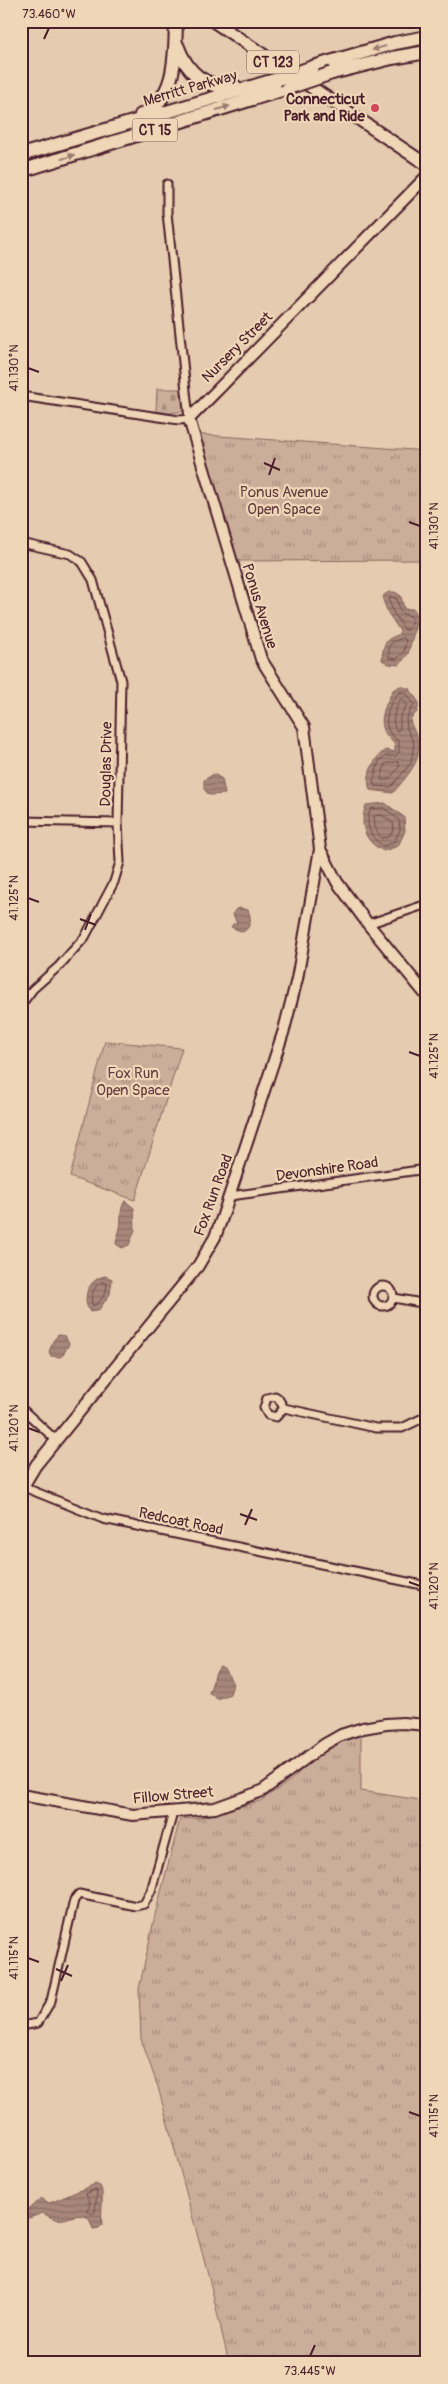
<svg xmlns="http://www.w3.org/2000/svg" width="448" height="2384" viewBox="0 0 448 2384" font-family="Pangolin,sans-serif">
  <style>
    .grass { fill: url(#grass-tufts); stroke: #8a6662 }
    .cemetery { fill: url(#cemetery-stones); stroke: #8a6662 }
    .water { fill: url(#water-rules); stroke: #825d5a }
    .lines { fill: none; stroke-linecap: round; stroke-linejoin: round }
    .shore { stroke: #70494b; stroke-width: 1 }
    .street-casing { stroke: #4a1f2b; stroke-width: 11 }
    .secondary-casing { stroke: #4a1f2b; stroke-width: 14 }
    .primary-casing { stroke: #4a1f2b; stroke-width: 15 }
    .highway-casing { stroke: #4a1f2b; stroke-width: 16 }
    .street { stroke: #efd6b7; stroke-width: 7 }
    .secondary { stroke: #efd6b7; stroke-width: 10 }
    .primary { stroke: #efd6b7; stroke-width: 11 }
    .highway { stroke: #efd6b7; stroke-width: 12 }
    .highway-bridge-casing { stroke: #4a1f2b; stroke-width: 16; stroke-linecap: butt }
    .highway-bridge { stroke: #efd6b7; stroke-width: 12 }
    .oneway { fill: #9c7a71 }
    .ticks { fill: none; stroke: #4a1f2b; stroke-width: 2 }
    .poi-dot { fill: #d1495b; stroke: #efd6b7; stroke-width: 2 }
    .labels { text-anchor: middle; stroke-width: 4.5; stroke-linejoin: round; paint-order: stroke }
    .shield { fill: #efd6b7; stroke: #7c5655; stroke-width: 1 }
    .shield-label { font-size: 14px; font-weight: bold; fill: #4a1f2b }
    .street-label { font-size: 15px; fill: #4a1f2b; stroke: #efd6b7 }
    .poi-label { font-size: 15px; font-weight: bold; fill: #4a1f2b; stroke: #efd6b7; text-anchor: end }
    .park-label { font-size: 15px; fill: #643c41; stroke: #efd6b7 }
    .neatline { fill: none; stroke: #4a1f2b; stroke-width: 2 }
    .ticks-label { font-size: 12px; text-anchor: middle; fill: #4a1f2b }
  </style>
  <defs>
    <pattern id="grass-tufts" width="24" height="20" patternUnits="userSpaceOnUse" patternTransform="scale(1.25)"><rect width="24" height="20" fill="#cbae99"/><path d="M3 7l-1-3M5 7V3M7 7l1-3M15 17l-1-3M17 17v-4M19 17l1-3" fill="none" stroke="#a78d7d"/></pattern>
    <pattern id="cemetery-stones" width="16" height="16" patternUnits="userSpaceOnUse" patternTransform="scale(1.25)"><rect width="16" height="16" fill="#cbae99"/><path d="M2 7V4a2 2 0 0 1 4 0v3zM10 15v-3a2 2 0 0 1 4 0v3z" fill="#a78d7d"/></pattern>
    <pattern id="water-rules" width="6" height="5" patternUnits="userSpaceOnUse" patternTransform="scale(1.25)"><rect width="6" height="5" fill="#a8877a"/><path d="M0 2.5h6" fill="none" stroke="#8b6e64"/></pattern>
  </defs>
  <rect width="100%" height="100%" fill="#e5cbaf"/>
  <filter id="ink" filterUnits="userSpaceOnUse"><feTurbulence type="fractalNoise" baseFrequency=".02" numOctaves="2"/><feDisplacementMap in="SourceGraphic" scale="10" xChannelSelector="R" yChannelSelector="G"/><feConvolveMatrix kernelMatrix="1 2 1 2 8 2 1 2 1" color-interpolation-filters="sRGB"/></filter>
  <g filter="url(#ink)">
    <path class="grass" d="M192 434 427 451V560L236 561 214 481Z
      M105 1041 182 1048 135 1200 70 1177Z
      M361 1731V1791L427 1801V2363H229L211 2286 158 2087 141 2039 139 1989 155 1915 180 1819 199 1818 260 1801 290 1781 315 1757Z"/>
    <path class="cemetery" d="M157 389H184L186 411 169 413 156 411Z"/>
    <path class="water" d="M389 592H395L401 596 404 609H414L417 620 408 654 399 665 389 664 382 660C383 646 384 639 398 635L400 631 388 613 383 600 384 595Z
      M400 686 410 689 419 703 417 712 410 719C411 728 417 733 419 741 422 762 405 778 393 793L370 790C365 776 373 759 385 750L395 752V744C374 727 383 710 393 690Z
      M214 774 222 779 225 794 209 795 204 789V780Z
      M385 803 404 817 405 831 398 846 384 851C364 842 359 825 366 805Z
      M240 908 248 910C252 919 251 927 243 932L231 927 233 924H237L233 914 235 910Z
      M125 1201 134 1208 135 1230 129 1245 122 1248 116 1244C116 1238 119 1234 120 1228 122 1218 119 1210 125 1201Z
      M105 1276 112 1279 110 1294 98 1311 90 1312C81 1299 88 1279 105 1276Z
      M58 1335 65 1336 69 1344 63 1355 60 1357 51 1356 49 1352 53 1341Z
      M220 1667 226 1670 233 1684 230 1694 217 1699 209 1693 216 1672Z
      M95 2184 100 2186C105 2193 100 2213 102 2225L99 2228 93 2229 89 2218C69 2209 67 2229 43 2213L29 2218 21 2216 41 2198 49 2203 55 2201Z"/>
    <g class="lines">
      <path class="shore" d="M391 597 397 599 401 613 411 616 412 620 408 630H405L393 612 389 600Z
        M403 638 406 640 404 652 397 659 389 658V646L393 642Z
        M401 692 407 694 414 704 406 719 407 729 414 743 411 763 391 787 375 786 373 782 379 761 386 756H396L399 752V742C397 739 392 737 390 733 382 723 390 696 401 692Z
        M403 699 407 705 400 716V729L397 731C390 722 395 710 400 700Z
        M398 762 400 766 388 780H381L385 764Z
        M384 808 399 820 400 830 394 842 384 846C371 840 363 822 371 809Z
        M377 815H382L393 823 394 829 389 837 381 838 375 828 374 817Z
        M102 1282 107 1283C107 1292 101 1303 93 1306 89 1298 93 1286 102 1282Z
        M95 2190 97 2191 95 2212 92 2214 88 2211 90 2201 86 2194Z"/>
      <g class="street-casing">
        <path id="street" d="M21 396 179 420 189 419 167 213V184
          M21 543 70 554 82 562 93 580 121 681 118 823 120 862 114 882 85 937 59 966 33 989 21 1005
          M21 821 118 823
          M368 924 427 904
          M230 1196 427 1169
          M373 1296a10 10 0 1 1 20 0a10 10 0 1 1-20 0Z
          M394 1298 427 1304
          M21 1408 56 1440
          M284 1408 276 1417 268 1415 264 1408 267 1398 275 1396 278 1398 284 1408 376 1428H402L427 1416
          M21 1486 103 1519 427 1586
          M21 2026 38 2023 51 2001 74 1900 79 1894 136 1906 144 1904 151 1891 173 1813"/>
      </g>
      <g class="secondary-casing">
        <path id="secondary" d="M427 176 189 419 261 659 304 727 320 849 337 882 368 924 427 996
          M21 1490 36 1465 198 1266 215 1237 222 1218 284 1030 297 979 320 849
          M21 1795 133 1815 215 1808 262 1791 325 1744 341 1735 363 1728 386 1724 403 1723 427 1725"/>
      </g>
      <g class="primary-casing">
        <path id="primary" d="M213 21 427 165"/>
      </g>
      <g class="highway-casing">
        <path id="highway" d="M177 45C187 73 205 89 236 87
          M313 67 395 43 427 37
          M332 73 392 58 427 52
          M141 115C177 99 175 55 176 21
          M21 155 278 79
          M21 171 288 88"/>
      </g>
      <use href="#street" class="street"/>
      <use href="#secondary" class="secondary"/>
      <use href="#primary" class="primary"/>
      <use href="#highway" class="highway"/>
      <g class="highway-bridge-casing">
        <path id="highway-bridge" d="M278 79 313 67
          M288 88 332 73"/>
      </g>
      <use href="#highway-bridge" class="highway-bridge"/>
    </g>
    <defs><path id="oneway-solid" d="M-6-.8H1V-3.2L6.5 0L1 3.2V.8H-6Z" transform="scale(1.25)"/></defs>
    <g class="oneway">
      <use href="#oneway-solid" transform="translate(379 48) rotate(164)"/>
      <use href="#oneway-solid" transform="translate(223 108) rotate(-18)"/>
      <use href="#oneway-solid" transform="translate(68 157) rotate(-17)"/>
    </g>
  </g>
  <path class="ticks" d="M44 39 49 28M28 368 39 372M264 463 280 470M269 475 275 458M409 522 420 526M28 898 39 902M80 919 96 925M85 930 91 914M409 1052 420 1056M28 1428 39 1432M240 1514 257 1520M245 1525 252 1509M409 1582 420 1586M28 1958 39 1962M56 1969 72 1976M61 1981 68 1965M409 2112 420 2116M310 2356 315 2345"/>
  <circle class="poi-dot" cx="375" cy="108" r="5"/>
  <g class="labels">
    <g class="shield">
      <rect x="247" y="50.5" width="52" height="23" rx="4"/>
      <rect x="132.5" y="118.5" width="45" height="23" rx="4"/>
    </g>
    <g class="shield-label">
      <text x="273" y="67">CT 123</text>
      <text x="155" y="135">CT 15</text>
    </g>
    <g class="street-label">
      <text transform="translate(190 88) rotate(-16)" y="5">Merritt Parkway</text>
      <text transform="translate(237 347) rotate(-45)" y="5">Nursery Street</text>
      <text transform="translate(260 606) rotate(73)" y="5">Ponus Avenue</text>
      <text transform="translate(106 764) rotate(-89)" y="5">Douglas Drive</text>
      <text transform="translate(327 1169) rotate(-8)" y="5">Devonshire Road</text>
      <text transform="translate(213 1195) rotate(-70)" y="5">Fox Run Road</text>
      <text transform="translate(181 1521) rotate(12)" y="5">Redcoat Road</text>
      <text transform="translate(173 1795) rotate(-5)" y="5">Fillow Street</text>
    </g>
    <g class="poi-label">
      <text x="365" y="104">Connecticut<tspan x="365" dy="17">Park and Ride</tspan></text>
    </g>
    <g class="park-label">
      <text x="284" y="497">Ponus Avenue<tspan x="284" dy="17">Open Space</tspan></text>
      <text x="133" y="1078">Fox Run<tspan x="133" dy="17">Open Space</tspan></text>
    </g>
  </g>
  <rect width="448" height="2384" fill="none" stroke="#efd6b7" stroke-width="55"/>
  <rect x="28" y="28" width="392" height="2328" class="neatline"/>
  <g class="ticks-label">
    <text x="49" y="18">73.460°W</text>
    <text transform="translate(14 368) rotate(-90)" y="4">41.130°N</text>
    <text transform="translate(434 526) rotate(-90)" y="4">41.130°N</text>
    <text transform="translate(14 898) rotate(-90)" y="4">41.125°N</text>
    <text transform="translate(434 1056) rotate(-90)" y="4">41.125°N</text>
    <text transform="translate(14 1428) rotate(-90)" y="4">41.120°N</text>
    <text transform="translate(434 1586) rotate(-90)" y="4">41.120°N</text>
    <text transform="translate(14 1958) rotate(-90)" y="4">41.115°N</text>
    <text transform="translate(434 2116) rotate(-90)" y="4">41.115°N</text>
    <text x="310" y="2375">73.445°W</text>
  </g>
</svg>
